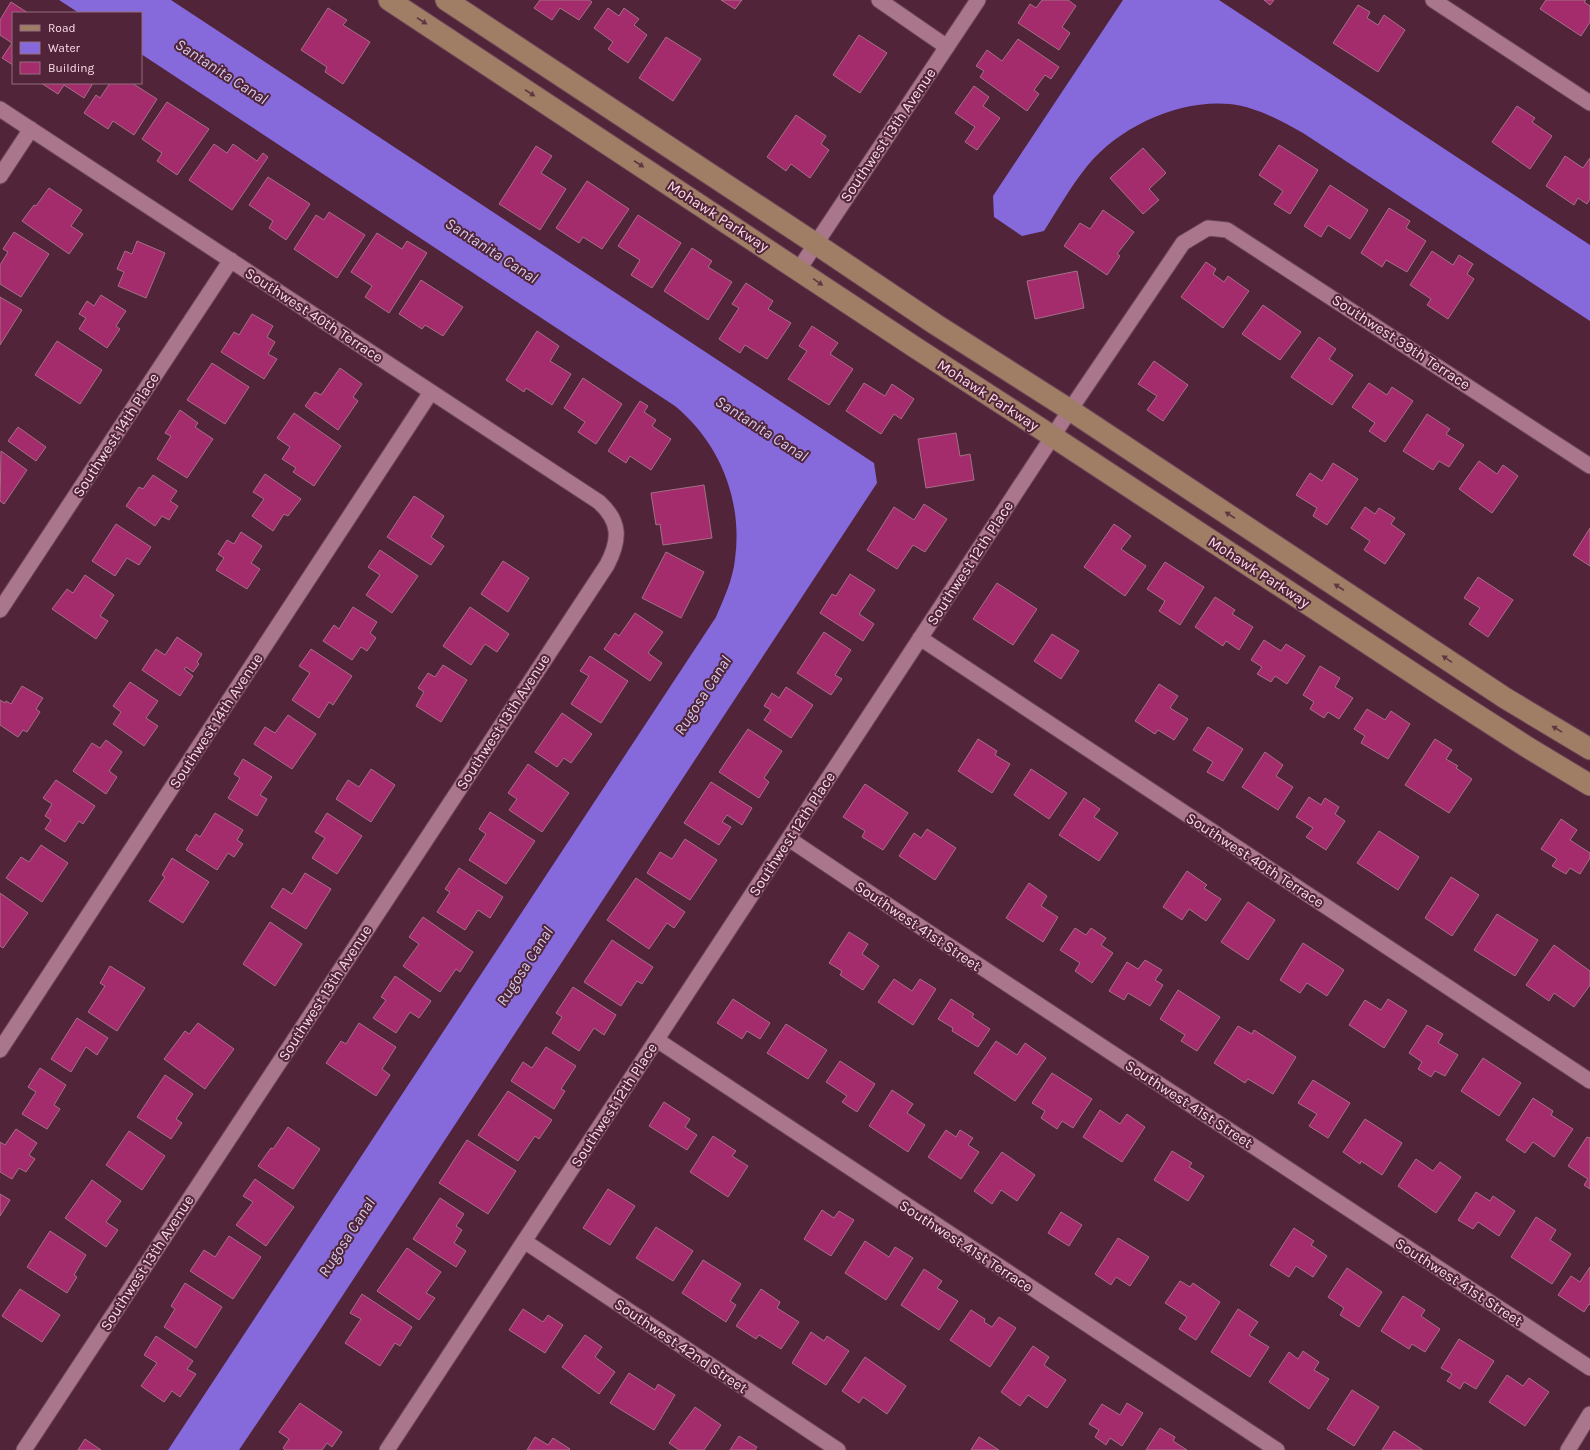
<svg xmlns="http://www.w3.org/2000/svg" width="1590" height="1450" viewBox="0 0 1590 1450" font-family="Karla,sans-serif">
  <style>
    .water { fill: #866adc }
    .building { fill: #a42b6c; stroke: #a47086 }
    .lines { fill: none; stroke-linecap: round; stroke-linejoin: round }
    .street-casing { stroke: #6b4558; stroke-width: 17 }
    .secondary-casing { stroke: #6b4558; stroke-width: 23 }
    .street { stroke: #aa768c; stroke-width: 15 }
    .secondary { stroke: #a07d65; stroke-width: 21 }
    .oneway { fill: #613642 }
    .labels { text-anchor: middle; stroke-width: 4; stroke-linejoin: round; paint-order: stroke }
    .street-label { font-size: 15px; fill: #f9dbe7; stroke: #512439 }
    .water-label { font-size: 16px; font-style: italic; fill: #d0cce9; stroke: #512439 }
  </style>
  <rect width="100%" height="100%" fill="#512439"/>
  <path class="water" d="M59 0H171L874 463 877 483 318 1333 239 1450H168L716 617C724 598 733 579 735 559 743 501 720 443 675 406L141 54V13H79Z
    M1123 0H1219L1590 245V321L1303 133C1280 120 1256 107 1230 104 1180 99 1120 126 1088 165 1071 186 1058 209 1044 231L1022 236 994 217 993 196Z"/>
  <path class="building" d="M540 0H589L592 2 579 20 560 8 552 20 534 8Z
    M721 0H742L735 9Z
    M1042 0H1068L1076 6 1062 27 1070 33 1059 50 1018 23 1030 4 1036 8Z
    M1264 0H1274L1270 5Z
    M1546 0H1586L1584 2 1590 6V22L1581 36 1540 9Z
    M11 2 28 13H13V65L2 58 12 43 0 35V20Z
    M1358 5 1370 12 1367 18 1378 25 1384 15 1405 30 1378 72 1333 43Z
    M328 8 347 20 343 25 370 42 343 84 325 72 327 67 301 50Z
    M608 8 619 16 624 8 639 19 634 25 647 35 628 63 608 49 613 42 594 28Z
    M859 35 887 53 860 93 833 75Z
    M666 37 701 59 673 101 639 78Z
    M1018 39 1059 67 1051 79 1045 75 1034 90 1039 94 1027 111 980 77 984 71 976 66 987 50 1002 61Z
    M41 83H93L84 98 64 85 58 94Z
    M110 83H132L157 99 134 135 113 121 108 129 84 113 96 95 100 98Z
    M974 86 989 97 983 106 1000 118 977 150 965 142 975 127 955 113Z
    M167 102 209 129 177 175 157 161 162 153 142 139Z
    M1517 106 1535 118 1532 122 1552 136 1530 169 1492 142Z
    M796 115 826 136 821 144 829 150 810 178 791 164 786 171 767 157Z
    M214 144 227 153 233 144 257 161 263 153 268 157 232 210 189 180Z
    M1279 145 1318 170 1290 214 1274 204 1283 191 1259 175Z
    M536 146 552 156 541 173 566 189 540 230 499 204Z
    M1143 148 1166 173 1149 189 1159 200 1143 214 1110 178Z
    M1565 156 1583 168 1590 158V199L1587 204 1578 198 1574 205 1546 186Z
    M268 177 310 204 286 240 269 228 273 221 249 205Z
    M587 181 629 209 602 249 583 237 579 243 556 228Z
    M1330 185 1368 210 1350 239 1328 225 1321 237 1304 226Z
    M49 188 82 210 71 226 83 234 69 254 22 221 34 205 36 206Z
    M1389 208 1410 221 1406 228 1426 241 1407 272 1386 260 1382 267 1361 253Z
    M1103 210 1134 232 1117 254 1120 256 1107 275 1064 246 1080 223 1090 229Z
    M329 212 365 235 337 278 294 249 316 215 324 220Z
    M638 215 681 243 652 288 631 275 640 260 618 246Z
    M14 232 49 254 21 297 0 284V265L8 252 3 249Z
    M377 233 402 249 407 241 427 253 389 313 365 297 372 286 351 272Z
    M137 241 165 253 146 298 118 286 124 272 117 269 125 251 132 254Z
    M692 248 712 261 708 267 732 282 708 320 664 291Z
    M1432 251 1453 265 1459 255 1473 264 1467 274 1474 279 1448 319 1427 305 1431 299 1410 285Z
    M1206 262 1216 269 1213 274 1224 282 1228 276 1249 291 1223 328 1181 297Z
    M1077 271 1084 308 1035 319 1027 281Z
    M421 280 463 307 443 336 425 325 422 329 399 314Z
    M746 283 773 301 768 309 791 323 767 359 745 345 740 353 719 339 739 308 732 304Z
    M101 295 126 311 116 326 120 329 107 348 79 329 86 318 79 314 87 301 94 306Z
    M0 297 22 310 0 345Z
    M1263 305 1301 332 1280 360 1242 334Z
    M252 314 273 326 267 337 275 342 268 354 277 359 264 379 221 352 234 332 239 335Z
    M812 326 838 343 830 354 853 369 829 405 788 379 807 351 799 346Z
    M537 331 559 346 550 361 571 374 552 405 526 388 524 392 506 380Z
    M1319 337 1336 349 1329 359 1353 375 1332 405 1291 377Z
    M57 341 102 370 80 404 35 375Z
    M1154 361 1188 385 1163 421 1147 410 1157 396 1138 384Z
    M212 363 249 387 225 424 187 400Z
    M340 368 362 384 353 397 358 401 338 430 305 406 315 392 321 395Z
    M583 378 622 404 596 444 578 432 585 422 564 408Z
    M864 383 885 396 892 384 914 399 901 419 894 414 881 434 846 411Z
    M1369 383 1387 395 1392 387 1413 401 1385 442 1369 431 1375 423 1352 407Z
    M640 401 648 406 644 412 656 420 652 426 671 439 651 470 630 456 626 463 608 451Z
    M180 410 198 423 195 427 213 439 187 478 157 459 171 436 165 433Z
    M294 413 341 446 314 486 293 472 296 468 282 459 290 447 277 438Z
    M1427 414 1450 429 1446 434 1464 445 1449 467 1439 461 1433 470 1403 451Z
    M18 427 46 447 36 461 8 441Z
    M956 433 960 456 970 454 974 480 926 488 918 439Z
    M1 451 27 470 4 504 0 501Z
    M1479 461 1497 474 1503 465 1518 476 1492 513 1459 489Z
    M1333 463 1358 479 1327 525 1313 516 1317 508 1296 495 1310 473 1322 481Z
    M265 474 301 499 288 516 284 514 273 531 252 516 264 499 253 492Z
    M153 475 177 491 170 501 178 506 169 520 162 516 155 526 126 506 139 487 143 489Z
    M704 485 712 538 663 545 660 524 656 525 651 493Z
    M414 496 444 516 431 537 444 546 431 565 387 537Z
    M924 504 947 519 925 552 913 545 897 569 867 550 894 507 914 520Z
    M1365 507 1375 514 1379 508 1395 518 1391 524 1405 534 1385 564 1364 550 1370 541 1351 528Z
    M116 524 151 547 139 565 127 558 115 576 92 561Z
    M1114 524 1131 536 1121 549 1146 566 1125 596 1084 567Z
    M1590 528V566L1573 555Z
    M241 532 262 546 251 563 260 569 247 589 216 570 224 558 218 554 227 540 234 544Z
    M380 550 418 576 392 613 366 595 380 575 368 567Z
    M666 552 704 572 681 618 642 598Z
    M503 561 529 578 508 612 481 594Z
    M1165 562 1204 587 1180 625 1159 611 1165 601 1147 589Z
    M850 574 875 590 859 614 874 624 863 641 820 613 832 594 836 596Z
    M85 575 114 595 100 616 108 621 96 639 52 609 67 589 73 593Z
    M1478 577 1513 600 1488 637 1469 624 1480 608 1464 598Z
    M997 583 1037 609 1013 645 973 619Z
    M1215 597 1235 610 1232 614 1253 627 1239 650 1226 641 1223 646 1195 627Z
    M353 607 377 622 370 633 376 638 367 651 361 647 352 660 323 641 334 625 339 629Z
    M470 607 509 634 497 652 485 644 471 665 443 646Z
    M635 613 663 632 648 653 662 663 650 681 604 649 615 633 619 636Z
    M824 632 851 650 835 675 842 679 831 695 797 673Z
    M1052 634 1079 651 1061 679 1034 661Z
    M177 637 202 654 197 662 199 664 193 672 186 667 184 669 193 676 180 696 142 670 156 649 165 655Z
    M1264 640 1281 651 1286 644 1305 656 1287 684 1275 676 1271 682 1257 674 1262 667 1251 660Z
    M311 649 352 676 333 705 329 702 319 718 292 700 310 673 299 666Z
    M590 656 628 681 601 723 571 704 589 676 580 671Z
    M443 665 467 680 441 722 416 706 424 692 418 688 428 673 435 677Z
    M1320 666 1340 678 1335 687 1353 698 1339 719 1328 712 1324 718 1310 709 1314 702 1303 695Z
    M130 682 158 701 146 718 158 726 144 746 113 724 121 712 113 706Z
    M1159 684 1178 696 1170 708 1188 719 1174 740 1158 730 1155 734 1135 721Z
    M22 686 43 698 36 709 40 712 27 732 23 730 18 737 0 725V700L5 703 6 701 11 704Z
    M786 687 813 705 791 738 764 720 771 710 764 706 772 693 779 698Z
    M1367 709 1385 720 1391 711 1410 724 1388 759 1361 743 1365 736 1354 729Z
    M562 713 592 734 571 763 564 758 557 767 535 752Z
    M288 715 316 734 292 769 254 744 265 727 275 733Z
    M1208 727 1243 749 1223 781 1207 772 1213 762 1193 750Z
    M748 729 782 751 764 778 769 782 759 798 719 772Z
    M978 739 997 751 995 755 1010 764 992 793 958 771Z
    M1435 739 1452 750 1446 759 1458 766 1456 768 1472 779 1449 813 1405 785Z
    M106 740 122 752 109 771 117 777 106 794 73 771 92 743 100 748Z
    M1265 752 1283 765 1276 776 1293 787 1278 810 1242 787Z
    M243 759 272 777 260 795 267 799 257 816 228 798 240 778 234 774Z
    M528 764 569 793 542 832 509 810 517 799 508 793Z
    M371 769 395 785 371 822 336 799 348 780 359 787Z
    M1031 769 1067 793 1049 819 1014 795Z
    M56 780 95 806 83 824 79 821 65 842 45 829 51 820 45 816 52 804 43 798Z
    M711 782 752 808 742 825 727 815 722 822 731 827 719 845 684 823Z
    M865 784 908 813 883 850 862 837 865 831 843 817Z
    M1309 797 1321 805 1325 798 1339 807 1335 814 1345 821 1326 850 1306 837 1313 828 1296 817Z
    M1084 798 1100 809 1094 817 1118 833 1099 861 1059 835Z
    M490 812 535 841 506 884 469 860 486 834 479 829Z
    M215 813 243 830 237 840 243 844 234 857 228 853 217 870 186 850 196 834 200 837Z
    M327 813 362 836 337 874 312 858 325 838 315 832Z
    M1561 819 1577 830 1570 840 1590 853V858L1580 874 1570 868 1566 874 1552 866 1557 859 1541 849Z
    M927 829 956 848 935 880 899 856 914 833 921 838Z
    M1379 831 1419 857 1398 890 1357 863Z
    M685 839 717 860 690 900 647 873 660 852 672 859Z
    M41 845 68 863 42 902 6 878 21 857 29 862Z
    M172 858 209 882 183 923 149 901 165 877 162 875Z
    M459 868 503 897 490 918 478 910 465 930 437 912 450 892 445 889Z
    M1187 871 1207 885 1204 888 1221 899 1206 921 1189 909 1182 920 1163 907Z
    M305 873 331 889 306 929 271 907 283 888 292 894Z
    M1451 877 1479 895 1452 936 1425 918Z
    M636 878 685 912 674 928 667 923 649 949 607 920Z
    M1029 883 1047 896 1041 906 1058 917 1043 942 1006 918Z
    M0 893 28 913 3 948 0 946Z
    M1248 902 1275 920 1248 960 1221 942Z
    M1497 914 1538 940 1515 976 1474 950Z
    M423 917 473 952 460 972 456 969 440 992 403 966 419 944 409 937Z
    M270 922 302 944 275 986 243 964Z
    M1075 928 1086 935 1091 928 1106 938 1101 945 1113 953 1092 983 1075 971 1080 963 1060 950Z
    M849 932 868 944 862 954 879 966 863 990 840 975 842 971 829 963Z
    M612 940 653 967 642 984 637 981 621 1006 584 982Z
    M1303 943 1344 970 1327 996 1307 983 1300 993 1280 980Z
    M1554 945 1590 971V985L1574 1007 1554 993 1549 1001 1526 985Z
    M1145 960 1162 970 1155 980 1163 985 1150 1006 1128 993 1124 1000 1109 991 1127 962 1138 969Z
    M110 966 145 988 117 1031 88 1012 105 986 100 983Z
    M395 976 431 1001 419 1018 410 1012 396 1033 373 1018 386 1000 381 997Z
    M894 979 912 991 920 979 936 989 913 1025 878 1002Z
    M573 987 616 1015 604 1035 594 1028 579 1051 552 1033 562 1017 556 1013Z
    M1178 990 1220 1017 1197 1051 1181 1041 1185 1035 1160 1019Z
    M733 999 770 1023 760 1039 747 1031 742 1039 717 1023Z
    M951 999 974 1014 972 1017 990 1029 978 1047 952 1031 953 1028 938 1019Z
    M1388 999 1407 1011 1384 1048 1349 1025 1365 1000 1381 1010Z
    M77 1018 108 1038 97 1055 86 1047 71 1072 51 1059Z
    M198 1023 234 1049 205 1089 164 1059 185 1031 189 1034Z
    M359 1023 396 1047 382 1069 390 1075 376 1096 326 1063 341 1041 346 1044Z
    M786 1024 827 1050 808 1079 767 1053Z
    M1427 1025 1443 1034 1438 1043 1458 1055 1445 1076 1435 1071 1431 1077 1418 1069 1422 1062 1409 1053Z
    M1238 1026 1252 1034 1254 1030 1296 1057 1273 1094 1248 1079 1245 1083 1214 1063Z
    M996 1041 1017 1055 1025 1043 1046 1058 1015 1101 974 1073Z
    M546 1047 576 1066 561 1089 565 1091 554 1109 511 1081 523 1062 532 1068Z
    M1483 1058 1521 1083 1499 1116 1461 1091Z
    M840 1061 875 1084 857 1112 842 1102 847 1096 826 1082Z
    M40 1068 66 1085 54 1105 60 1109 47 1129 22 1114 36 1092 28 1087Z
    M1052 1073 1092 1099 1073 1128 1062 1121 1057 1129 1041 1118 1045 1111 1032 1103Z
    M165 1075 193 1094 176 1119 182 1123 171 1139 137 1117Z
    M1313 1080 1350 1103 1328 1138 1309 1126 1317 1114 1298 1103Z
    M892 1090 913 1104 907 1113 925 1125 908 1152 869 1126Z
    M508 1091 552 1120 539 1139 535 1136 518 1161 478 1135Z
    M1533 1098 1553 1111 1551 1115 1573 1129 1554 1157 1533 1142 1525 1153 1506 1140Z
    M664 1102 690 1119 685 1127 697 1135 687 1150 649 1126Z
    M1100 1110 1120 1124 1127 1114 1145 1127 1122 1162 1083 1137Z
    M1365 1119 1402 1143 1382 1175 1361 1161 1360 1164 1343 1152Z
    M288 1127 320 1149 293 1189 258 1166 271 1148 273 1149Z
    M16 1129 37 1143 29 1155 35 1159 26 1172 19 1168 12 1179 0 1172V1142L5 1145Z
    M946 1130 956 1137 960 1130 973 1138 968 1145 979 1152 961 1179 928 1157Z
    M129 1131 165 1156 142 1190 106 1165Z
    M713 1136 736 1151 732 1156 748 1166 728 1197 690 1172Z
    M1587 1137 1590 1138V1189L1584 1185 1588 1179 1568 1166Z
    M467 1140 516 1171 488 1214 439 1183Z
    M1172 1151 1192 1163 1189 1167 1204 1176 1188 1201 1154 1180Z
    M1002 1152 1035 1175 1017 1201 1001 1190 992 1204 974 1191Z
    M1416 1159 1433 1171 1440 1162 1461 1177 1436 1213 1398 1186Z
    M255 1179 294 1207 266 1246 236 1225 253 1202 243 1196Z
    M92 1180 121 1201 106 1222 118 1230 106 1247 65 1218Z
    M608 1189 635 1206 610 1245 583 1228Z
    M1476 1192 1490 1201 1493 1196 1515 1211 1499 1236 1478 1222 1473 1229 1458 1220Z
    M0 1194 10 1200 0 1216Z
    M440 1198 464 1214 456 1226 462 1230 454 1243 466 1251 456 1267 413 1239Z
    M822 1210 834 1218 839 1211 854 1220 831 1256 804 1239Z
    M1061 1212 1082 1225 1069 1246 1048 1233Z
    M1536 1217 1556 1230 1550 1240 1571 1254 1552 1284 1511 1257Z
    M656 1227 693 1251 673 1281 636 1258Z
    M1294 1228 1314 1241 1311 1245 1327 1256 1313 1277 1296 1266 1289 1277 1270 1265Z
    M50 1231 86 1255 74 1275 77 1277 67 1293 27 1267Z
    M229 1236 261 1257 233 1299 190 1271 204 1250 215 1257Z
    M1118 1238 1149 1257 1130 1286 1116 1277 1111 1285 1095 1274Z
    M865 1241 889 1257 895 1247 913 1258 886 1300 845 1273Z
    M407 1248 441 1272 426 1293 435 1298 419 1320 377 1291Z
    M703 1260 741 1284 730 1301 736 1305 726 1322 682 1293Z
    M1590 1267V1305L1589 1304 1584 1312 1558 1295 1571 1276 1580 1282Z
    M1347 1268 1382 1292 1359 1327 1340 1315 1344 1308 1328 1297Z
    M924 1269 942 1281 937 1288 958 1301 939 1330 901 1305Z
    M1180 1281 1190 1287 1193 1283 1220 1302 1196 1340 1179 1329 1187 1317 1165 1303Z
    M185 1283 222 1307 196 1348 164 1327 175 1309 171 1306Z
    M20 1289 60 1315 42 1342 2 1316Z
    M761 1289 780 1302 777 1308 799 1322 781 1349 759 1335 756 1339 736 1326Z
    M362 1294 412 1327 400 1346 395 1343 380 1366 345 1343 361 1319 350 1313Z
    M1403 1296 1425 1310 1421 1316 1440 1329 1425 1352 1412 1344 1409 1349 1381 1331Z
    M523 1309 543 1322 548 1315 563 1325 545 1353 509 1330Z
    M1238 1309 1258 1322 1249 1335 1269 1347 1250 1377 1211 1352Z
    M971 1310 985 1319 984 1322 992 1327 999 1317 1016 1328 990 1367 950 1340Z
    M811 1332 824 1341 827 1336 849 1351 826 1385 792 1363Z
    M585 1335 602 1347 595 1357 615 1372 599 1394 562 1367Z
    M156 1336 193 1361 187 1369 196 1374 180 1397 172 1391 164 1402 141 1386 157 1363 144 1355Z
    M1459 1339 1494 1361 1476 1389 1464 1382 1460 1389 1447 1381 1452 1374 1441 1368Z
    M1033 1346 1049 1357 1044 1365 1066 1380 1047 1408 1028 1395 1020 1406 1001 1392Z
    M1303 1351 1319 1362 1314 1370 1329 1379 1309 1409 1269 1382 1289 1352 1298 1359Z
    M865 1357 906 1386 887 1414 863 1397 859 1403 842 1391Z
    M629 1373 655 1390 658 1384 675 1395 654 1430 610 1403Z
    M1507 1375 1523 1386 1529 1378 1549 1392 1525 1426 1489 1402Z
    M1352 1390 1379 1407 1354 1446 1327 1429Z
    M300 1403 342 1432 332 1447 327 1443 322 1450H285L283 1448 289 1439 279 1432Z
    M1127 1403 1143 1413 1122 1446 1110 1438 1106 1445 1095 1437 1099 1430 1089 1424 1102 1404 1120 1415Z
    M695 1407 721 1425 704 1450H679L669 1443Z
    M1160 1428 1175 1437 1173 1441 1187 1450H1146Z
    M1394 1431 1423 1450H1382Z
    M739 1436 757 1447 755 1450H730Z
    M535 1437 548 1445 553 1438 570 1449 569 1450H527Z
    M979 1437 999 1450H971Z
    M85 1439 101 1450H78Z"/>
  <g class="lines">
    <g class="street-casing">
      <path id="street" d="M879 0 947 47
        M1433 0 1590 103
        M0 109 599 502C621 522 620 540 607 565L24 1450
        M0 176 31 129
        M799 269 978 0
        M0 610 231 260
        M920 638 1590 1081
        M789 839 910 920 1590 1368
        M657 1040 1277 1450
        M0 1050 431 392
        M524 1241 838 1450
        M387 1450 988 535 1070 410 1183 243 1208 228 1227 230 1590 466
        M1568 1450 1590 1414"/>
    </g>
    <g class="secondary-casing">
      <path id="secondary" d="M389 0 916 348 1052 436 1443 693 1527 747 1590 785
        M446 0 816 244 935 324 1070 410 1505 698 1590 749"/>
    </g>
    <use href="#street" class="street"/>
    <use href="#secondary" class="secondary"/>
  </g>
  <defs><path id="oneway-solid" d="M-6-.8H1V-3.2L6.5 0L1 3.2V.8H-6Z"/></defs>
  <g class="oneway">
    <use href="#oneway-solid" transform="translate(422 21) rotate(33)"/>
    <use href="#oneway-solid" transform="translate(530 93) rotate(33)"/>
    <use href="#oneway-solid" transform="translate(639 164) rotate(33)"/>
    <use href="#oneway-solid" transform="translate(818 282) rotate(34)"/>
    <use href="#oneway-solid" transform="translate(1230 515) rotate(-147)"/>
    <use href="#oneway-solid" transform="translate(1339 587) rotate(-147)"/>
    <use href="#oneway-solid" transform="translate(1447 659) rotate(-146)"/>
    <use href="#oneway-solid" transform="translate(1557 729) rotate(-149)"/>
  </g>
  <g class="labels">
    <g class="street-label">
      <text transform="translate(888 135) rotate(-56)" y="5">Southwest 13th Avenue</text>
      <text transform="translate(718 216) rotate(33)" y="5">Mohawk Parkway</text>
      <text transform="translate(314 315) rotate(33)" y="5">Southwest 40th Terrace</text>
      <text transform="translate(1401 342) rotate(33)" y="5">Southwest 39th Terrace</text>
      <text transform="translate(988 395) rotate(33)" y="5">Mohawk Parkway</text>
      <text transform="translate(116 435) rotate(-57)" y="5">Southwest 14th Place</text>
      <text transform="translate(970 563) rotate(-57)" y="5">Southwest 12th Place</text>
      <text transform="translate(1259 572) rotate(33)" y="5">Mohawk Parkway</text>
      <text transform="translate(216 721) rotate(-57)" y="5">Southwest 14th Avenue</text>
      <text transform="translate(503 722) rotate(-57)" y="5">Southwest 13th Avenue</text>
      <text transform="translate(792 834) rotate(-57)" y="5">Southwest 12th Place</text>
      <text transform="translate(1255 860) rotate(33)" y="5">Southwest 40th Terrace</text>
      <text transform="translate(918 926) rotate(34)" y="5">Southwest 41st Street</text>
      <text transform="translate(325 993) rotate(-57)" y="5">Southwest 13th Avenue</text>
      <text transform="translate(1189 1104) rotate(33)" y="5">Southwest 41st Street</text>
      <text transform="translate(614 1105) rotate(-57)" y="5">Southwest 12th Place</text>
      <text transform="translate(966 1246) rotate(33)" y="5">Southwest 41st Terrace</text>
      <text transform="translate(147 1263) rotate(-57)" y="5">Southwest 13th Avenue</text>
      <text transform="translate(1459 1282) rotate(33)" y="5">Southwest 41st Street</text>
      <text transform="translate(681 1346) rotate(34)" y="5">Southwest 42nd Street</text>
    </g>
    <g class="water-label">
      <text transform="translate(222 71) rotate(33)" y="6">Santanita Canal</text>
      <text transform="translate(492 250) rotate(33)" y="6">Santanita Canal</text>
      <text transform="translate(762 428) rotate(33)" y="6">Santanita Canal</text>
      <text transform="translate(702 695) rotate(-57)" y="6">Rugosa Canal</text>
      <text transform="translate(524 966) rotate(-57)" y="6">Rugosa Canal</text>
      <text transform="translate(346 1237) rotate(-57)" y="6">Rugosa Canal</text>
    </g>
  </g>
  <rect x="12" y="12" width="130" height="72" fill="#512439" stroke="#946d7f"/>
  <rect x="20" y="25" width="20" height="6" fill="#a07d65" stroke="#946d7f"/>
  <text x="48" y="32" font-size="12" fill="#f9dbe7">Road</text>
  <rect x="20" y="42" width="20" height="12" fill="#866adc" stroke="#946d7f"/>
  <text x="48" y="52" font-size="12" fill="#f9dbe7">Water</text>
  <rect x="20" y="62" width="20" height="12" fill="#a42b6c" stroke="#946d7f"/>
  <text x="48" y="72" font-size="12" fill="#f9dbe7">Building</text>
</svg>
